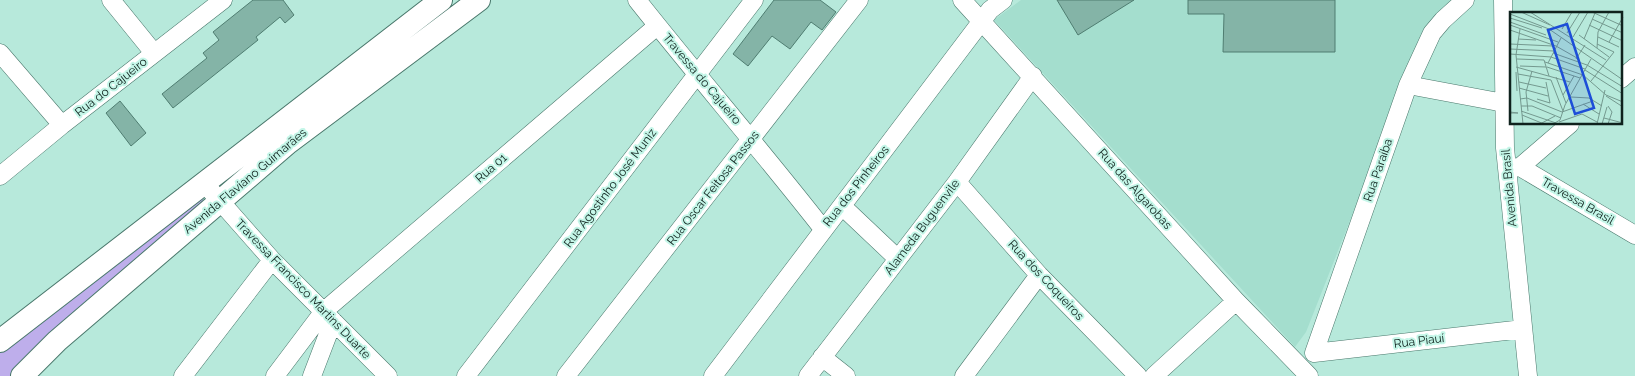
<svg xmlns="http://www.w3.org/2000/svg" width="1635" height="376" viewBox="0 0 1635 376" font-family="Raleway,sans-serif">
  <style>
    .built { fill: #a4dece }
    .green { fill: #beaeeb }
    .building { fill: #84b4a7; stroke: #4f7d71 }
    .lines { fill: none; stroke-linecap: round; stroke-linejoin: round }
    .minor-casing { stroke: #4a786c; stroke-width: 19 }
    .major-casing { stroke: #4a786c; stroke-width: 24 }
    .minor { stroke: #fff; stroke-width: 18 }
    .major { stroke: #fff; stroke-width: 22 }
    .labels { text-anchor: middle; stroke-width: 4; stroke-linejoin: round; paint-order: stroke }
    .street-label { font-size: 12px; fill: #0f221d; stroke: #c4f6e8 }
    .inset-road { fill: none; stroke: #74998f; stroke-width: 1 }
    .view { fill: #1d4ed8; fill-opacity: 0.15; stroke: #1d4ed8; stroke-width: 2.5 }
    .inset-edge { fill: none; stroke: #0f221d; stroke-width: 2.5 }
  </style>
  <rect width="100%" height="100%" fill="#b7e9db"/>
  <path class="built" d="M1021 0H1458L1405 81 1306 332 1295 347 994 20Z"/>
  <path class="green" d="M198 196 207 202 15 376H0V347Z"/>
  <path class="building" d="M253 0H283L294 15 285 23 280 17 256 37 258 40 173 108 162 94 207 58 203 53 219 40 213 32Z
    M774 0H820L836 12 822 30 811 22 790 49 772 36 748 66 733 54Z
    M1057 0H1134L1078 35Z
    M1188 0H1335V52H1223L1224 14H1188Z
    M120 101 146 133 131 146 106 113Z"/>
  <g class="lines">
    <g class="minor-casing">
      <path id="minor" d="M111 0 154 53
        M637 0C698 77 762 151 823 229
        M962 0 1236 301 1309 376
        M1503 0 1505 148 1528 376
        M0 53 62 125
        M1621 79 1635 67
        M1408 85 1504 103
        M1520 167 1635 235
        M1509 168 1520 167 1570 124
        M0 176 62 125 223 0
        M957 182 1039 275 1138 376
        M205 184 272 260 388 376
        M842 206 898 259
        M1314 353 1408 85 1432 33 1443 20 1465 0
        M1314 353 1523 329
        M822 357 846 376
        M183 376 272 260
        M275 376 324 311 657 26
        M312 376 333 321
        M466 376 754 0
        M566 376 859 0
        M713 376 981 22 990 10 1003 0
        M808 376 957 182 1033 76
        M964 376 1039 275
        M1154 376 1236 301"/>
    </g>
    <g class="major-casing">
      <path id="major" d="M0 341 441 0
        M22 376 57 341 288 143 479 0"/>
    </g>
    <use href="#minor" class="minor"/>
    <use href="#major" class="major"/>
  </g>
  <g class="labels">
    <g class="street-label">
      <text transform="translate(702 79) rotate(50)" y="4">Travessa do Cajueiro</text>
      <text transform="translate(111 87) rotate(-38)" y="4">Rua do Cajueiro</text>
      <text transform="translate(491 168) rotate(-41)" y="4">Rua 01</text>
      <text transform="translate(1378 170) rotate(-71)" y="4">Rua Paraíba</text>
      <text transform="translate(245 181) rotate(-40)" y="4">Avenida Flaviano Guimarães</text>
      <text transform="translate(856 186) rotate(-52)" y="4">Rua dos Pinheiros</text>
      <text transform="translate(610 188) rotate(-53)" y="4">Rua Agostinho José Muniz</text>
      <text transform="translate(713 188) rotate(-52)" y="4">Rua Oscar Feitosa Passos</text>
      <text transform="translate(1509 188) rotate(-95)" y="4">Avenida Brasil</text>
      <text transform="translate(1135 189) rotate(48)" y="4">Rua das Algarobas</text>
      <text transform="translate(1578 201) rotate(30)" y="4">Travessa Brasil</text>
      <text transform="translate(922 227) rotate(-53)" y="4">Alameda Buguenvile</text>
      <text transform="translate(1046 280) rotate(47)" y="4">Rua dos Coqueiros</text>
      <text transform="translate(303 289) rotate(46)" y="4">Travessa Francisco Martins Duarte</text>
      <text transform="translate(1419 341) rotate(-7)" y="4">Rua Piauí</text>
    </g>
  </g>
  <g transform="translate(1510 12)">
    <rect width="112" height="112" fill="#b7e9db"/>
    <path class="inset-road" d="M11 0 40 13M20 0 96 48M82 0 113 14M0 2 39 17 113 68M0 6 32 16M82 7 113 21M0 10 36 23M0 13 48 30M79 13 113 29M10 17 6 43 13 112M52 17 62 0M0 18 46 34 67 46M57 21 70 0M69 23 99 45M63 25 78 0M88 25 109 35M8 27 26 28M74 27 85 1M99 30 113 5M0 32 43 34M87 36 88 20 99 0M0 37 44 39M43 41 77 53 113 75M0 42 41 45M41 45 75 57M7 47 34 48 39 64M66 47 75 33M35 50 73 63 96 83 113 90M38 51 51 26M10 54 36 55M6 55 60 70M37 55 70 66M75 58 113 82M6 60 7 79M8 62 41 68 53 99M46 65 56 91M81 69 104 40 87 32M9 70 36 76M9 76 38 84M53 83 64 64M96 84 113 95M61 85 79 86 92 94M10 87 17 86 52 100M27 87 40 91 36 70M73 92 89 102M11 94H22L51 106M98 94 102 100 98 112M11 99 46 111M18 99 16 80 22 59M0 100 8 101H0M52 100 83 89M12 103 34 112M94 106 113 111M49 110 72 102 87 110M30 112 45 104M43 112 50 108 55 93 81 47M87 112 95 78M92 112 97 95"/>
    <path class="view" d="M57 12 84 96 65 102 38 18Z"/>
    <rect width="112" height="112" class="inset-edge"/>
  </g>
</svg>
